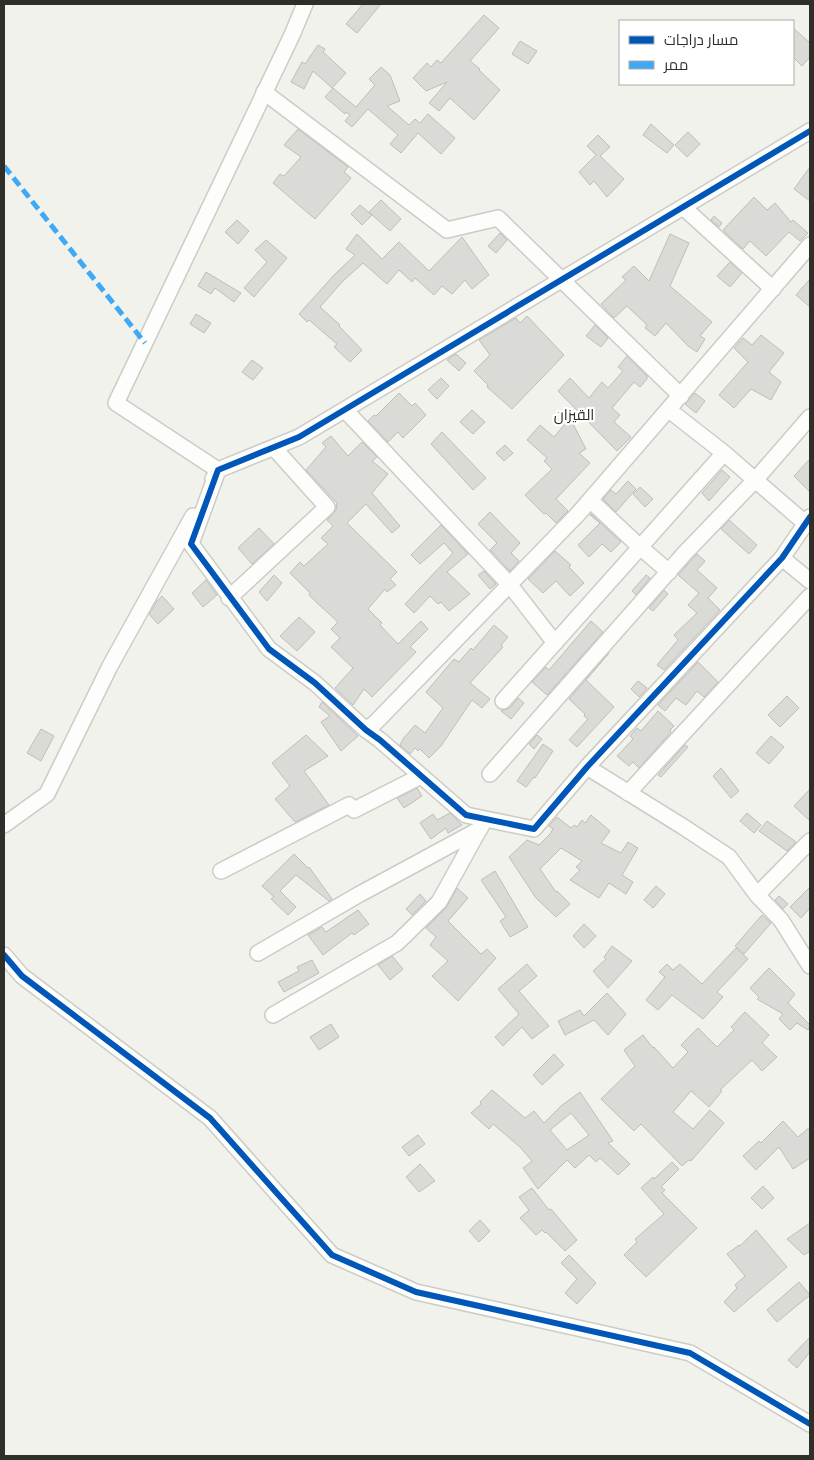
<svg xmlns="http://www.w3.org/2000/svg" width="814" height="1460" viewBox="0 0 814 1460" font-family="'Public Sans',Cairo,sans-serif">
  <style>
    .building { fill: #dadad6; stroke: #bebeba; fill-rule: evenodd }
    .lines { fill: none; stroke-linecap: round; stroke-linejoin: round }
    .minor-casing { stroke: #ccccc7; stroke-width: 18 }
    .minor { stroke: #fdfdfc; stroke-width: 15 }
    .quiet { stroke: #3fa9f5; stroke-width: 5; stroke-dasharray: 10 5; stroke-linecap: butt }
    .cycleway-casing { stroke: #fff; stroke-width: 9 }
    .cycleway { stroke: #0057b8; stroke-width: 6 }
    .labels { text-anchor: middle; stroke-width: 4.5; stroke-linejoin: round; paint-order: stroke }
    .quarter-label { font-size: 15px; fill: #2d2e25; stroke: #fff }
  </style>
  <rect width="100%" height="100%" fill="#f2f2ec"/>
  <path class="building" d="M363 4H381L357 33 346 24Z
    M484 15 499 28 470 61 480 69 479 70 500 90 474 120 450 98 439 111 429 103 447 82 426 91 413 78 427 63 431 67 437 60 441 63Z
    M793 28 810 43V57L802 66 793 57Z
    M520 41 537 51 528 64 512 54Z
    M318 45 325 49 323 52 346 73 332 88 313 71 304 89 291 82 302 62 305 64Z
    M381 67 390 75 400 101 387 106 409 125 415 119 420 123 428 114 455 138 441 154 418 133 401 153 390 144 398 135 368 109 352 127 345 121 350 115 346 112 345 114 325 97 333 88 356 107 375 85 369 79Z
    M651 124 674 145 667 153 643 135Z
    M298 129 348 167 344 172 351 178 315 219 273 183 280 174 284 176 301 157 284 145Z
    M688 132 700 144 687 157 675 145Z
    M598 135 610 147 600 156 624 179 607 197 594 181 590 185 579 172 596 155 587 146Z
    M810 167V201L794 189Z
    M754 197 767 210 775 203 791 222 793 220 808 233 800 241 789 232 766 256 750 241 743 249 723 230Z
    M381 200 401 219 390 231 369 212Z
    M360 205 372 215 362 225 351 214Z
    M714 216 722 223 719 227 711 220Z
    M237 220 249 231 238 244 225 232Z
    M500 233 507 240 496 253 488 246Z
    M357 234 382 259 399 242 429 271 462 237 489 275 472 289 465 280 452 294 442 286 434 295 415 278 412 282 399 270 387 284 363 263 343 281 320 307 340 325 339 326 362 350 350 362 334 347 337 344 309 320 307 322 299 314 334 275 355 255 346 249Z
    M670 234 689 243 670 286 712 322 700 336 705 339 697 352 688 346 666 323 655 336 645 328 647 325 627 306 614 318 601 304 626 280 622 277 634 266 649 281Z
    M266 240 287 258 254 297 244 288 267 262 255 250Z
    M730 262 742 273 730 287 717 276Z
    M206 272 241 293 234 302 215 288 211 294 198 286Z
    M810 279V307L796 295Z
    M196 314 211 323 204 333 190 324Z
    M527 316 564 355 512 409 487 387 488 385 474 371 490 355 479 340 516 318 520 323Z
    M595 325 608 338 601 347 586 336Z
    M761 335 784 353 769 372 781 382 771 400 751 389 734 408 719 395 748 362 734 348 743 338 752 345Z
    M456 354 466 363 459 371 447 360Z
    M627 356 647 376V379L640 387 634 382 612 408 620 415 614 422 631 437 617 451 558 391 570 378 589 398 602 382 608 388 623 371 618 367Z
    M252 360 263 368 253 380 242 372Z
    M441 378 449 386 437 399 428 390Z
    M399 393 412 406 415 403 426 415 403 438 398 432 388 442 368 421 374 415 376 416Z
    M695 393 705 401 696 413 685 404Z
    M472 410 485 422 473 434 460 422Z
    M570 418 586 449 579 453 590 463 556 499 568 511 556 523 546 513 544 514 525 495 552 469 544 461 547 458 527 440 540 425 554 437Z
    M442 432 486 478 473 490 431 444Z
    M331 436 348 456 362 442 377 457 372 461 388 474 372 493 400 526 392 533 366 504 347 523 397 572 390 579 396 585 387 592 385 589 368 609 382 623 380 625 398 644 421 621 428 629 410 647 416 652 372 697 364 689 353 705 335 688 353 668 331 647 340 638 331 629 338 622 316 602 309 595 310 593 290 573 300 562 304 566 328 544 321 538 333 526 327 520 336 510 337 503 306 470 326 447 322 443Z
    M505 445 513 453 504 461 496 453Z
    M810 459V492L794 476Z
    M722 470 730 477 709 501 702 493Z
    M628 481 636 489 616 512 603 499 611 490 616 494Z
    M640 487 653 499 645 507 633 494Z
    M490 512 520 543 511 553 519 561 510 571 490 550 497 543 478 524Z
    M591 514 621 542 611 552 602 544 589 557 578 545 600 523 590 515Z
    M729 520 757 545 749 554 721 529Z
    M441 525 468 554 447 572 470 594 449 611 441 602 438 604 430 596 414 613 405 604 453 553 444 543 420 564 411 555Z
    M259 528 274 544 252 564 238 548Z
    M555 551 571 565 569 567 584 583 570 596 556 581 543 593 528 579Z
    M697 554 705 561 697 570 717 588 708 598 720 610 664 670 657 665 678 640 674 635 697 613 688 605 699 593 678 575Z
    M484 571 496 584 490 589 478 575Z
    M274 575 282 583 267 601 259 592Z
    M646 575 650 578 636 595 632 591Z
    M206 580 217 595 203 607 192 593Z
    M664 590 668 594 653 611 649 608Z
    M162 596 174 609 158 624 149 614 157 601Z
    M299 617 315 632 297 651 280 636Z
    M591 621 603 632 547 695 532 682 546 667 549 670Z
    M494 625 508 637 501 645 503 647 470 683 490 699 482 708 472 700 441 746 429 758 420 749 418 751 415 748 410 754 400 745 403 739 415 725 425 733 443 708 426 692 454 659 459 662 471 648 473 650Z
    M609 653 586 680 614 707 577 747 569 740 588 719 584 716 585 714 569 699Z
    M698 662 718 682 704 697 697 691 686 705 676 698 665 711 658 705Z
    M638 681 647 688 639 697 631 689Z
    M787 696 799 708 780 727 768 715Z
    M518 698 524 703 511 719 501 711 510 708Z
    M322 702 358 736 341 751 321 722 330 716 319 707Z
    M658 711 674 726 670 730 671 732 639 768 633 762 629 766 617 756 633 739 630 736 637 728 641 731Z
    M41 729 54 736 41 761 27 753Z
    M306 735 328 756 304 771 329 805 295 822 275 799 290 786 272 763Z
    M537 735 542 739 534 749 529 744Z
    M771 736 784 747 769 764 756 753Z
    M543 744 553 751 535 778 534 777 526 787 517 781Z
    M685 745 688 747 661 777 658 775Z
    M721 768 739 791 731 798 713 776Z
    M417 788 422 796 404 808 397 798Z
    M810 789V821L794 806Z
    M450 813 462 825 448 833 446 828 431 839 420 823 433 814 437 820Z
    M747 813 761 825 754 833 740 821Z
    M591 815 610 831 601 843 621 853 628 842 638 848 622 875 633 882 626 894 609 883 599 898 570 880 580 870 576 867 582 861 561 848 540 869 556 892 557 891 570 904 556 917 536 898 509 857 527 840 539 845 550 834 553 829 549 826 557 817 571 828 574 825 577 827 582 820 585 823Z
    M767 821 796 842 787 851 759 831Z
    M294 854 308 868 309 867 332 899 329 901 296 875 280 891 296 907 288 915 271 899 274 897 262 886Z
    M495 871 528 927 510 937 500 921 506 917 481 880Z
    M656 886 665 894 653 908 644 900Z
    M810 887V908L801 918 790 907Z
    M457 888 468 898 448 921 481 954 487 949 496 958 458 1001 432 976 448 961 430 945 436 937 426 928 446 908Z
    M420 894 426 901 412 915 406 909Z
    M779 896 788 904 783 909 775 900Z
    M358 910 369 924 354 935 352 933 323 955 308 935 322 927 326 932Z
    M762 915 771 923 744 954 735 946Z
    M584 924 596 936 584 948 573 936Z
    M612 946 632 961 608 988 593 971 606 959 604 957Z
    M736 948 748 959 717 992 723 997 703 1019 672 995 658 1010 646 1000 665 977 659 972 667 964 673 970 680 964 702 984Z
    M392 956 403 969 390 980 378 965Z
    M312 960 319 973 284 992 278 982 299 971 297 967Z
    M527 964 537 976 519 991 549 1026 532 1039 522 1027 503 1046 495 1037 519 1014 498 989Z
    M769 968 795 994 788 1003 810 1025 808 1030 797 1023 790 1030 779 1019 783 1014 757 999 759 997 750 988Z
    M607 993 626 1014 608 1035 594 1020 565 1035 558 1021 580 1010 584 1016Z
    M745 1012 769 1035 762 1043 777 1057 762 1071 752 1060 720 1090 722 1091 709 1107 691 1091 673 1112 693 1129 710 1110 724 1123 691 1161 689 1160 682 1166 641 1124 634 1131 601 1099 635 1066 624 1050 643 1035 653 1048 654 1047 673 1068 688 1052 681 1045 698 1028 717 1047 734 1030 731 1027Z
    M331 1024 339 1037 319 1050 310 1037Z
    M554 1054 564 1065 542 1085 533 1075Z
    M492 1090 525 1118 534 1111 544 1123 561 1106 580 1092 613 1141 608 1143 630 1164 618 1175 600 1158 596 1162 589 1155 575 1168 567 1160 538 1189 523 1168 532 1161 520 1147 493 1124 489 1129 471 1113 481 1104 480 1102ZM571 1113 589 1135 567 1150 550 1130Z
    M783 1121 798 1137 810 1127V1158L793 1169 779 1147 756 1170 743 1156 759 1141 761 1143Z
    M418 1135 425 1144 409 1156 402 1147Z
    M672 1162 679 1169 661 1187 665 1190 662 1193 697 1228 646 1277 624 1255 637 1242 635 1239 664 1214 641 1188 653 1177 654 1179Z
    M420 1164 435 1181 419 1192 406 1177Z
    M763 1186 774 1198 762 1209 751 1198Z
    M532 1188 549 1210 551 1209 577 1240 565 1251 546 1232 545 1233 542 1230 536 1235 520 1218 529 1210 519 1197Z
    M480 1220 490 1231 479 1242 469 1231Z
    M810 1223V1251L804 1255 787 1239Z
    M756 1230 787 1267 734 1312 724 1302 737 1288 735 1285 745 1276 727 1254 739 1245 740 1246Z
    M569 1255 596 1283 577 1304 565 1293 577 1279 561 1263Z
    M799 1282 810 1295 777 1322 767 1310Z
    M810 1337V1352L797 1368 788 1360Z"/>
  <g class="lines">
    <g class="minor-casing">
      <path id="minor" d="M264 92 447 230 498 218 681 396
        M810 131 299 437 218 470 191 544 269 649 315 683 366 730 380 740 466 815 534 829 587 767 782 558 810 517
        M683 207 773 289
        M345 410 510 585 555 643
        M669 410 724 453 805 523
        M213 479 218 470 116 403 292 35 305 4
        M590 500 640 547 669 572
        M782 558 810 581
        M229 598 327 507 274 448
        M503 701 724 453
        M366 730 375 723 578 514 810 245
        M587 767 682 826 729 857 757 895 781 920 810 966
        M490 774 684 554 756 479 810 417
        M628 793 810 596
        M4 825 47 794 110 666 193 516
        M221 871 349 805 354 810 421 776
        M757 895 810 841
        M258 953 358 895 480 829
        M4 955 22 976 210 1118 332 1255 416 1292 690 1353 810 1424
        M273 1015 397 943 439 902 485 819"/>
    </g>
    <use href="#minor" class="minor"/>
    <path class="quiet" d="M4 166 145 343"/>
    <g class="cycleway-casing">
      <path id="cycleway" d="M810 131 299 437 218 470 191 544 269 649 315 683 366 730 380 740 466 815 534 829 587 767 782 558 810 517
        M4 955 22 976 210 1118 332 1255 416 1292 690 1353 810 1424"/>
    </g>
    <use href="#cycleway" class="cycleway"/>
  </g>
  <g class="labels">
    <g class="quarter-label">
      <text x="574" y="420">القيزان</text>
    </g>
  </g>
  <rect width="814" height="1460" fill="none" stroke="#2f2f2a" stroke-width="10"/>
  <rect x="619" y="20" width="175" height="65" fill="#ffffff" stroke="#acacaa"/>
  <rect x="629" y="36" width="25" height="8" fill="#0057b8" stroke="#acacaa"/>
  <text x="664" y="45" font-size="15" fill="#2f2f2a">مسار دراجات</text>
  <rect x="629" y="61" width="25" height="8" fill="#3fa9f5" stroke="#acacaa"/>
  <text x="664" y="70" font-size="15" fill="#2f2f2a">ممر</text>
</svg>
